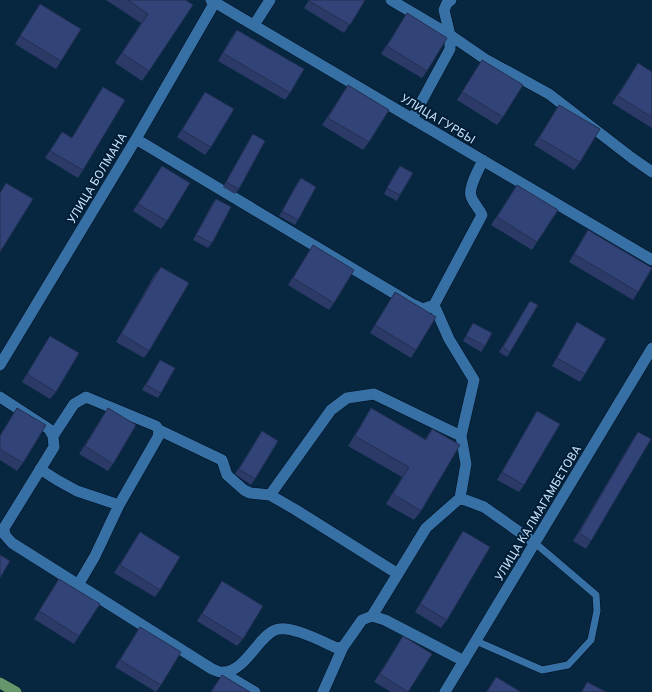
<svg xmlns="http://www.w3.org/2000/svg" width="652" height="692" viewBox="0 0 652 692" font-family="Overpass,sans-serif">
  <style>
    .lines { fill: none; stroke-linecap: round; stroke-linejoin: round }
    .service-casing { stroke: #010f1f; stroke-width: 8 }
    .minor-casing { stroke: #010f1f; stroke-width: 12 }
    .tertiary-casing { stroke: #010f1f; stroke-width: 12 }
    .primary-casing { stroke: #010f1f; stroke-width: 12 }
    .service { stroke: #3770a4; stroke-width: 7 }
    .minor { stroke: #3770a4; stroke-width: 11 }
    .tertiary { stroke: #3770a4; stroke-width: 11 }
    .primary { stroke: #65966c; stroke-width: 11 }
    .wall { fill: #2b3a66 }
    .building { fill: #324377; stroke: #232f53 }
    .labels { text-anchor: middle; stroke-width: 4; stroke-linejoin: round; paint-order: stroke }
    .street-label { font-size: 12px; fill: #cae2f9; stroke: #001d36 }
  </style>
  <rect width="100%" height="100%" fill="#072741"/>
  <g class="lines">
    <g class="service-casing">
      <path id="service" d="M476 641 542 670 568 665 591 640 597 611 596 595 535 543"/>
    </g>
    <g class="minor-casing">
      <path id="minor" d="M211 0 652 260
        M391 0 450 35 485 59 549 94 632 158 652 172
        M254 25 270 0
        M412 119 450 49V35L444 10 447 3 451 0
        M136 139 412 304 423 309 434 305 482 215C479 208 473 203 471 196 468 188 479 169 483 160
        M434 305 449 339 474 380 461 436 466 464 460 498
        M0 365 136 139 215 2
        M0 397 49 429 53 436 54 447 4 528 5 535 12 543 212 669C215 670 220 673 223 672 245 672 258 637 275 630 290 624 323 642 337 648L343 647 362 620 372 616 385 620 464 661
        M159 430 222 460 227 475 244 490 250 493 270 495 296 510 398 574
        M53 436 74 404 86 397 156 426 159 430 158 437 119 505 95 556 78 585
        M40 469 57 480 77 491 119 505
        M270 495 331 410 347 398 374 394 461 436
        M372 616 426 528 460 498 484 507 535 543
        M223 673 255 692
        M323 692 343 647"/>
    </g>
    <g class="tertiary-casing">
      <path id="tertiary" d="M445 692 652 348"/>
    </g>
    <g class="primary-casing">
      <path id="primary" d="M0 683 16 692"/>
    </g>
    <use href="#service" class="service"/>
    <use href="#minor" class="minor"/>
    <use href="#tertiary" class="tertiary"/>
    <use href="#primary" class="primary"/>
  </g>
  <path class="wall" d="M106 0H186L149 71 142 81 115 63 141 23Z
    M309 0H365L344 33 304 8Z
    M40 4 61 61 56 69 15 44Z
    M407 13 427 71 422 78 381 54Z
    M237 30 290 93 285 100 218 61 231 38Z
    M482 60 503 117 497 125 457 100Z
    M638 63 652 72V128L612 103Z
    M348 85 369 142 363 150 322 125Z
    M103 87 83 170 78 178 45 158 62 132 72 138 98 94Z
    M205 92 211 147 205 155 177 137Z
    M559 105 580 162 574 170 534 145Z
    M253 134 239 189 235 194 223 187 249 140Z
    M162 166 167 221 161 229 133 211Z
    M400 166V195L397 201 384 194 396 171Z
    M301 178 298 220 295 225 279 216 297 183Z
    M517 185 537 242 532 250 491 225Z
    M216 199 212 243 208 248 193 240 212 204Z
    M588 230 638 292 633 300 569 262 583 238Z
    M313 245 334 303 329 310 288 285Z
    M161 267 149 351 144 358 116 342 155 274Z
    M395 292 416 350 411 358 370 333Z
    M530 301 510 352 507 357 499 352Z
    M577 322 585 374 580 382 552 366 572 330Z
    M473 323 485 346 481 352 463 341 470 328Z
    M50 336 56 392 50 399 22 382 45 344Z
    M160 360 161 393 158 398 142 390Z
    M17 408 23 463 17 471 0 460V435Z
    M108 408 113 464 108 471 79 454Z
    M371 408 425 439 432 429 421 511 414 520 386 504 402 477 348 446 365 418Z
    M537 411 524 485 519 492 497 480 532 419Z
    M262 431 255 479 251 485 235 474Z
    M638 432 591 541 586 549 573 541 633 439Z
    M463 531 447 620 441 628 415 612 458 539Z
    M140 532 160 590 155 597 114 573Z
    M59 579 79 636 74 644 34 619Z
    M222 581 243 639 237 646 197 621Z
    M140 627 161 685 156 692 115 667Z
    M403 636 432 654 408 692H391L374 682Z
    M496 677 521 692H486Z
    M587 682 606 692H581Z"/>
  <path class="building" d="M128 0H186L193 5 149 71 122 53 148 14Z
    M309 0H365L350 25 309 1Z
    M40 4 81 29 61 61 20 36Z
    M407 13 447 38 427 71 387 46Z
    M237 30 304 69 290 93 223 53Z
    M482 60 523 85 503 117 462 92Z
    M638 63 652 72V117L618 96Z
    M348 85 389 110 369 142 328 118Z
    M103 87 125 100 83 170 50 151 62 132 72 138Z
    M205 92 234 109 211 147 182 130Z
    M559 105 600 129 580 162 539 138Z
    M253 134 265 141 239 189 226 182Z
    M162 166 190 183 167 221 138 204Z
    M400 166 413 173 400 195 387 188Z
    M301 178 316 187 298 220 282 211Z
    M6 183 33 199 0 252V193Z
    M517 185 558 210 537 242 497 217Z
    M216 199 231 207 212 243 196 235Z
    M588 230 652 268 638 292 574 254Z
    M313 245 354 270 334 303 293 278Z
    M161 267 189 283 149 351 121 334Z
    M395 292 436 317 416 350 375 325Z
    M530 301 538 305 510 352 503 347Z
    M577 322 606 339 585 374 557 358Z
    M473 323 492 333 485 346 466 336Z
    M50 336 79 353 56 392 27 374Z
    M160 360 175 368 161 393 146 385Z
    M17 408 46 425 23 463 0 449V436Z
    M108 408 136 425 113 464 85 446Z
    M371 408 426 440 432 429 460 445 421 511 393 494 409 467 355 436Z
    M537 411 560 424 524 485 502 472Z
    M262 431 278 441 255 479 239 469Z
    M638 432 651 439 591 541 579 533Z
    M463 531 490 547 447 620 420 604Z
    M140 532 180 557 160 590 120 565Z
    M0 555 10 561 0 578Z
    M59 579 100 604 79 636 39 611Z
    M222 581 263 606 243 639 202 614Z
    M140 627 181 652 161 685 120 660Z
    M403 636 432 654 408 692 380 674Z
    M222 675 250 692H211Z
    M496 677 521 692H487Z
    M587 682 606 692H582Z"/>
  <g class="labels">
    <g class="street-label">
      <text transform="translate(438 119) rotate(31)" y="4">УЛИЦА ГУРБЫ</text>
      <text transform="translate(97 178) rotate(-59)" y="4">УЛИЦА БОЛМАНА</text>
      <text transform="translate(538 513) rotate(-59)" y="4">УЛИЦА КАЛМАГАМБЕТОВА</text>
    </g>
  </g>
</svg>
